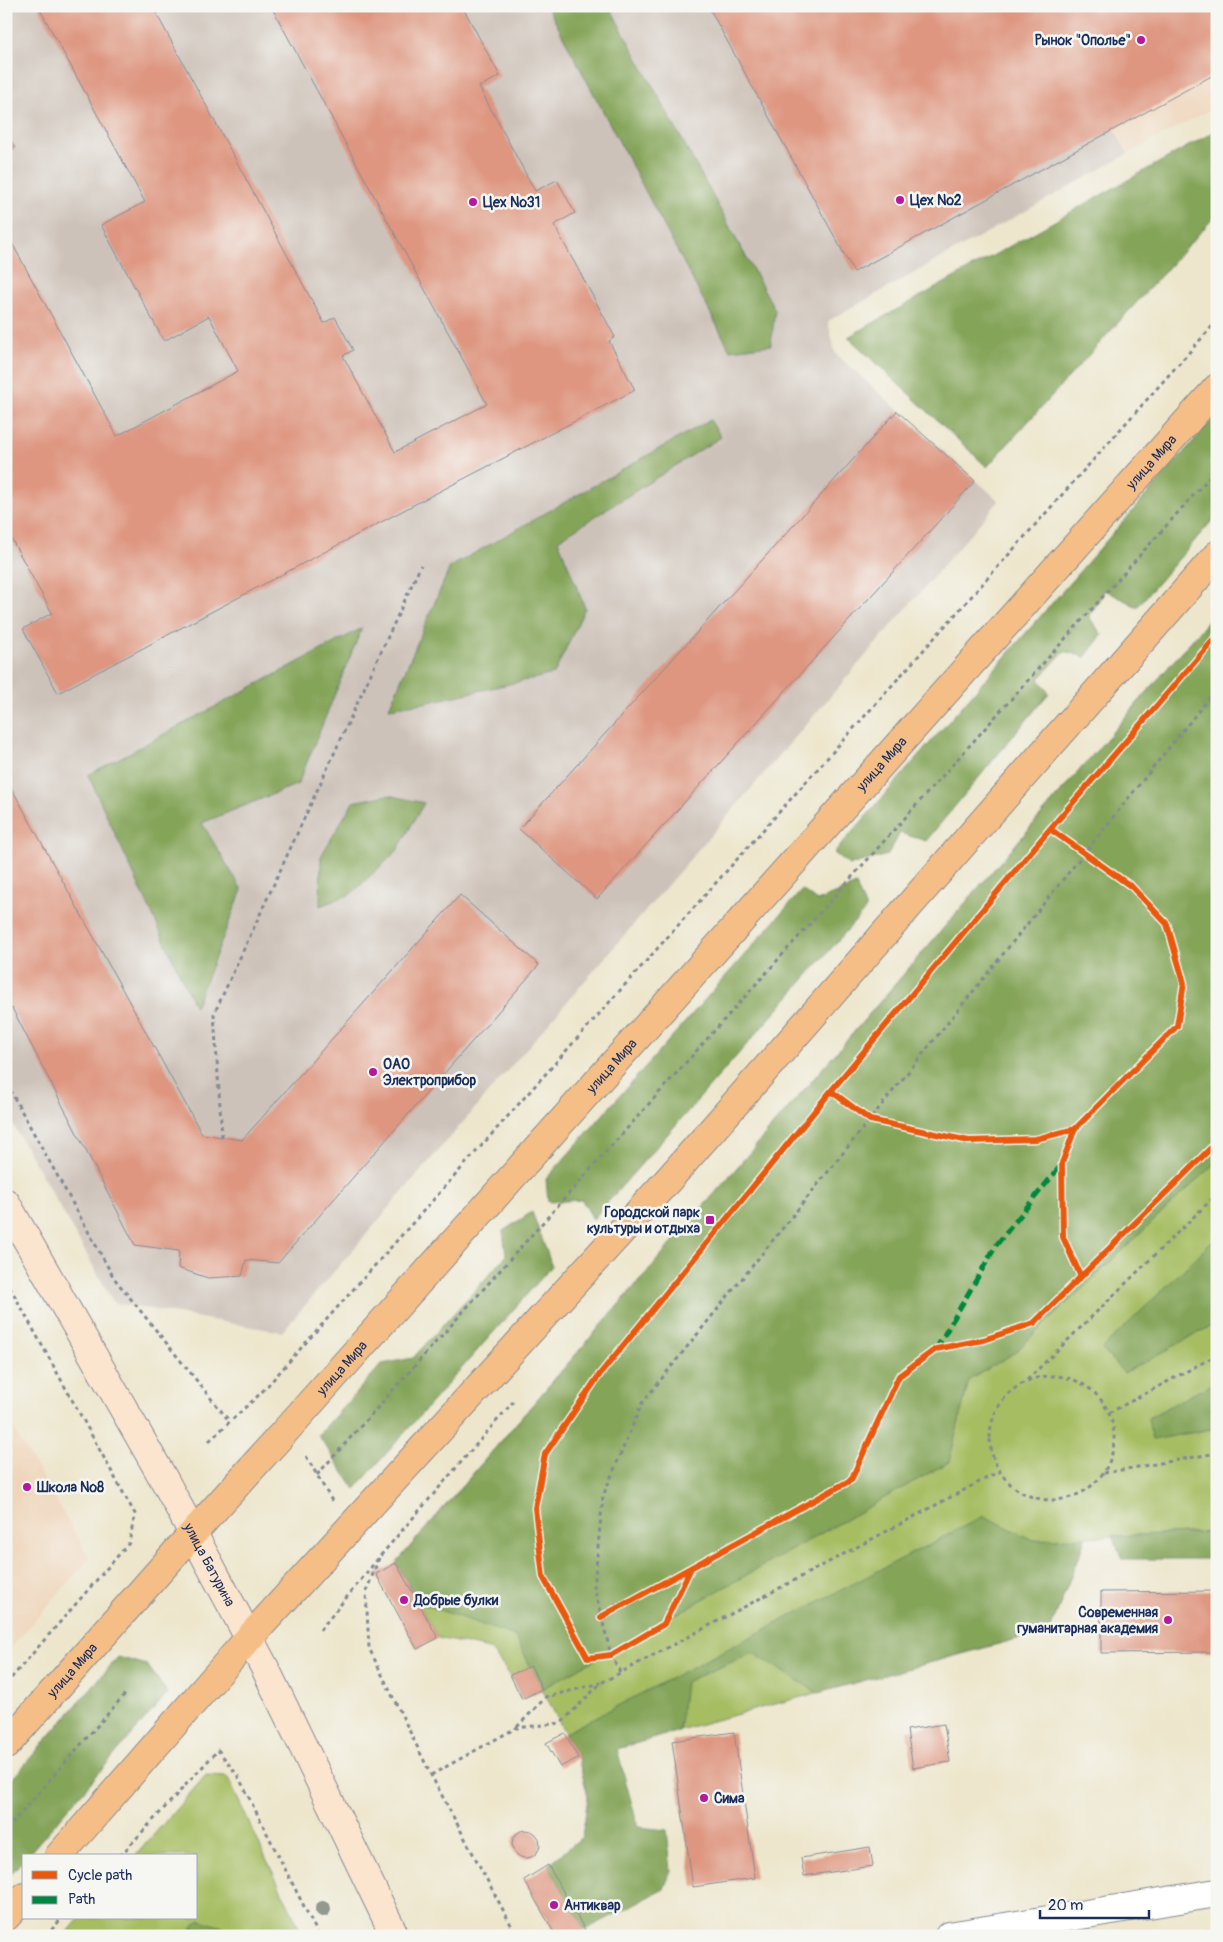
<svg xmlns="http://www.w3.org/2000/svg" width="1223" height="1942" viewBox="0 0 1223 1942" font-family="Pangolin,sans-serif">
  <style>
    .built { fill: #efd6bb }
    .industrial { fill: #cdc2b9 }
    .green { fill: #a6bd62; stroke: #607660 }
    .forest { fill: #84a458; stroke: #506a5b }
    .building { fill: #de9680 }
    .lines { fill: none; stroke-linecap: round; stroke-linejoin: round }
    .street-casing { stroke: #848a95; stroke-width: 30 }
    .secondary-casing { stroke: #848a95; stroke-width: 30 }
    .primary-casing { stroke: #848a95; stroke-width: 30 }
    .path { stroke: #848a95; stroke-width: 3; stroke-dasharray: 4 4; stroke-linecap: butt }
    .street { stroke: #fff; stroke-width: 28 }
    .secondary { stroke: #fbe5cf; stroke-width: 28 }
    .primary { stroke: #f6be87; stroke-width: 28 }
    .quiet { stroke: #00873e; stroke-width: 5; stroke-dasharray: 10 5; stroke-linecap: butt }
    .cycleway-casing { stroke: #f6f6f2; stroke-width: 9 }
    .cycleway { stroke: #e8590c; stroke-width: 6 }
    .tree { fill: #919990 }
    .poi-dot { fill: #b5179e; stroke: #f6f6f2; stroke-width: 2 }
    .labels { text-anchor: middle; stroke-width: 5; stroke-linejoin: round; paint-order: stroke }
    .poi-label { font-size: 14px; font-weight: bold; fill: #1b2f5e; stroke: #f6f6f2; text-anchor: start }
    .street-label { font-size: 14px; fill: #1b2f5e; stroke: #f6f6f2 }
  </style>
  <rect width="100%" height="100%" fill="#f6f6f2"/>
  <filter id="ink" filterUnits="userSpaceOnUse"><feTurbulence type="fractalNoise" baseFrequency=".02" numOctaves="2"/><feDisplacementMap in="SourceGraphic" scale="10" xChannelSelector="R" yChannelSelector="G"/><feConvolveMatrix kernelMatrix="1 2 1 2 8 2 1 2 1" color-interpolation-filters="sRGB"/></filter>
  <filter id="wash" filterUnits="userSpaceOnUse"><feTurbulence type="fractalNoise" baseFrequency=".0096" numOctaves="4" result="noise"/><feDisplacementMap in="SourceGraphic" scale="20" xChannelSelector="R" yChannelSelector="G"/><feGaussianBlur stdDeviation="1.12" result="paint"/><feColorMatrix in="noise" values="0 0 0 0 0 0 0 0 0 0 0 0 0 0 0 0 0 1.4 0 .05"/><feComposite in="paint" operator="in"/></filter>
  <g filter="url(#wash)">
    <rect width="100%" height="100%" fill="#ede6cc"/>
    <path class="built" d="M1217 6V106L1128 154 1115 129Z
      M6 1416 90 1558 6 1653Z"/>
    <path class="industrial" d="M6 6H1047L1128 154 828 321 835 353 999 501 282 1332 114 1303 6 1112Z"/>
    <path class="green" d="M1217 611V1532L1086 1537 1050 1630 668 1733 616 1749 578 1758 542 1689 522 1699 510 1675 490 1649 438 1638 396 1563Z
      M206 1775 227 1776 303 1936H64L80 1918H196V1856H135Z"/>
    <path class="forest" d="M547 6H609L775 310 771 345 730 350Z
      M1217 130V214L987 467 848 337Z
      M1217 414V515L1137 607 1105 590 1089 617 1102 635 1085 657 1064 651 1039 679 1049 693 926 841 900 833 888 855 849 865 834 853Z
      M710 420 721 437 558 540 585 608 554 674 424 703 389 708 450 567Z
      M1217 611V1161L1014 1353 969 1380 949 1462 542 1689 515 1636 419 1603 396 1563Z
      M362 628 298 784 202 823 242 890 195 1007 88 775Z
      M388 795 424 803 397 851 351 894 320 906 321 856 353 802Z
      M856 885 866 909 593 1219 582 1200 548 1202 546 1179 802 890 817 901Z
      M532 1212 552 1266 355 1489 318 1435 382 1364 413 1358 506 1256 503 1231Z
      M1217 1237V1323L1124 1373 1102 1349Z
      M1217 1381V1428L1152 1440 1148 1418Z
      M984 1516 1033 1540 1086 1537 1050 1630 818 1693 753 1653 685 1682 679 1731 617 1749 638 1827 667 1830 671 1871 664 1889 585 1930 548 1865 582 1837 588 1797 578 1758 565 1733Z
      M1217 1532V1559H1122L1113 1536Z
      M118 1657 147 1665 168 1693 27 1856H24V1859L6 1879V1786Z
      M200 1920 252 1936H215L191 1928Z"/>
    <g id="blocks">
      <path class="building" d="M38 6H164L165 8 156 13 324 323 335 317 353 350 343 356 395 452 487 404 271 6H462L500 76 479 87 535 191 557 180 575 213 554 225 615 337 609 341 635 390 421 501 58 693 23 629 52 613 6 529V232L117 436 238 371 209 316 164 341 101 225 145 202Z
        M708 6H1217V73L854 272Z
        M6 132 15 148 6 153Z
        M897 411 975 481 597 899 519 829Z
        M6 778 202 1134 242 1140 460 895 539 965 278 1263 246 1260 242 1276 208 1278 178 1268 179 1251 135 1245 12 1008 6 1011Z
        M396 1563 438 1638 417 1649 376 1574Z
        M1217 1591V1652L1101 1653V1592Z
        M531 1666 542 1689 522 1699 510 1675Z
        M944 1724 950 1762 913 1768 907 1730Z
        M734 1732 755 1878 693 1887 672 1741Z
        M565 1733 578 1758 560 1767 546 1743Z
        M512 1844a14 14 0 1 1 28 0a14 14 0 1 1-28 0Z
        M870 1847 873 1866 804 1876 801 1858Z
        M548 1865 585 1930 575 1936H556L524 1880Z"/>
    </g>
  </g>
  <g filter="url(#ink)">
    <use href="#blocks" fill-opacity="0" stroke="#848a95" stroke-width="1"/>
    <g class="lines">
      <g class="street-casing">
        <path id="street" d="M949 1936 1217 1893"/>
      </g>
      <g class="secondary-casing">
        <g id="secondary">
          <path id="s1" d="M6 1203 166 1483 265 1668 395 1936"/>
        </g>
      </g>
      <g class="primary-casing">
        <g id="primary">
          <path id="s2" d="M6 1745 193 1533 287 1429 1217 388"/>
          <path d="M59 1856 249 1638 669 1179 1217 555"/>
          <path d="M6 1917 24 1897"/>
        </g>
      </g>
      <path class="path" d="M6 1083 114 1278 230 1422
        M222 1137 214 1014 421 565
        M6 1280 135 1514 129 1543 6 1684
        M990 1438a62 62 0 1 1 124 0a62 62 0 1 1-124 0Z
        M1027 1380 1217 1194
        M1109 1413 1217 1355
        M209 1441 261 1393 1217 321
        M306 1456 332 1501
        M1104 1473 1217 1453
        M317 1475 1217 469
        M379 1558 366 1592 369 1648 431 1775 517 1936
        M320 1630 381 1555 513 1402
        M620 1672 611 1655 594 1587 603 1496 642 1403 1217 688
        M517 1727 546 1697 601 1683
        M431 1775 516 1728 561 1723 601 1683 998 1472
        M6 1830 126 1693
        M120 1856 218 1750 238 1776 319 1936
        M1205 1931 1217 1930
        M46 1936 62 1918"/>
      <use href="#street" class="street"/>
      <use href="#secondary" class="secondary"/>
      <use href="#primary" class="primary"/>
      <path class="quiet" d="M936 1349 997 1244 1062 1164"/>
      <g class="cycleway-casing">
        <path id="cycleway" d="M831 1091 1050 829 1217 636
          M1075 1129 1062 1163 1063 1237 1081 1277
          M691 1568 664 1624 611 1655 588 1658 543 1577 535 1508 545 1454 600 1374 831 1091 870 1120 969 1141 1036 1139 1075 1129 1177 1026 1184 983 1167 924 1132 887 1050 829
          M601 1617 851 1480 899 1376 936 1349 983 1340 1034 1323 1217 1142"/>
      </g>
      <use href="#cycleway" class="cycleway"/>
    </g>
    <circle class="tree" cx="323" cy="1909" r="8"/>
  </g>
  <g class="poi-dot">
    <circle cx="1141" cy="40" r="5"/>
    <circle cx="900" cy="200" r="5"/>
    <circle cx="473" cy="202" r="5"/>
    <circle cx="373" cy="1072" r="5"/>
    <rect x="705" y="1215" width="10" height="10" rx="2.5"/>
    <circle cx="27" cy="1487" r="5"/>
    <circle cx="404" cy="1600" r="5"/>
    <circle cx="1168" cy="1620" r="5"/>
    <circle cx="704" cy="1798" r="5"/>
    <circle cx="554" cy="1905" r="5"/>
  </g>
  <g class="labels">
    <g class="poi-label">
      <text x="1131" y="45" text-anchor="end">Рынок "Ополье"</text>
      <text x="910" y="205">Цех №2</text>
      <text x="483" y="207">Цех №31</text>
      <text x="383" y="1069">ОАО<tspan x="383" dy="16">Электроприбор</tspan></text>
      <text x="700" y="1217" text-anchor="end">Городской парк<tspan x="700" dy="16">культуры и отдыха</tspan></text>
      <text x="37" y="1492">Школа №8</text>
      <text x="414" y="1605">Добрые булки</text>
      <text x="1158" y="1617" text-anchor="end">Современная<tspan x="1158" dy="16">гуманитарная академия</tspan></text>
      <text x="714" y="1803">Сима</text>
      <text x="564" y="1910">Антиквар</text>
    </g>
    <g class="street-label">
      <text dy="5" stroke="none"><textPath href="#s2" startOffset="1720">улица Мира</textPath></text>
      <text dy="5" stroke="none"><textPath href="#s2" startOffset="1315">улица Мира</textPath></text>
      <text dy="5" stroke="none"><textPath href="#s2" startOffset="910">улица Мира</textPath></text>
      <text dy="5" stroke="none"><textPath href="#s2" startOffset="505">улица Мира</textPath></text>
      <text dy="5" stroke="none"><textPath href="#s1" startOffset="415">улица Батурина</textPath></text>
      <text dy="5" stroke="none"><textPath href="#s2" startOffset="100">улица Мира</textPath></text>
    </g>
  </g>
  <rect width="1223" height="1942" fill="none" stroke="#f6f6f2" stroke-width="25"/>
  <rect x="22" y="1854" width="175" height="65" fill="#f6f6f2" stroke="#9ea6b7"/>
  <rect x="32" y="1871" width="25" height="8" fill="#e8590c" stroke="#9ea6b7"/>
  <text x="68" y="1880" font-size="15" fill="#1b2f5e">Cycle path</text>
  <rect x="32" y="1896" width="25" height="8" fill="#00873e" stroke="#9ea6b7"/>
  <text x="68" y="1904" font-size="15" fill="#1b2f5e">Path</text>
  <path d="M1040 1910v8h109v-8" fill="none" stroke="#1b2f5e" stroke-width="2.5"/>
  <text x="1048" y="1910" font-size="15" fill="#1b2f5e" stroke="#f6f6f2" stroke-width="4" paint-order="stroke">20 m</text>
</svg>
